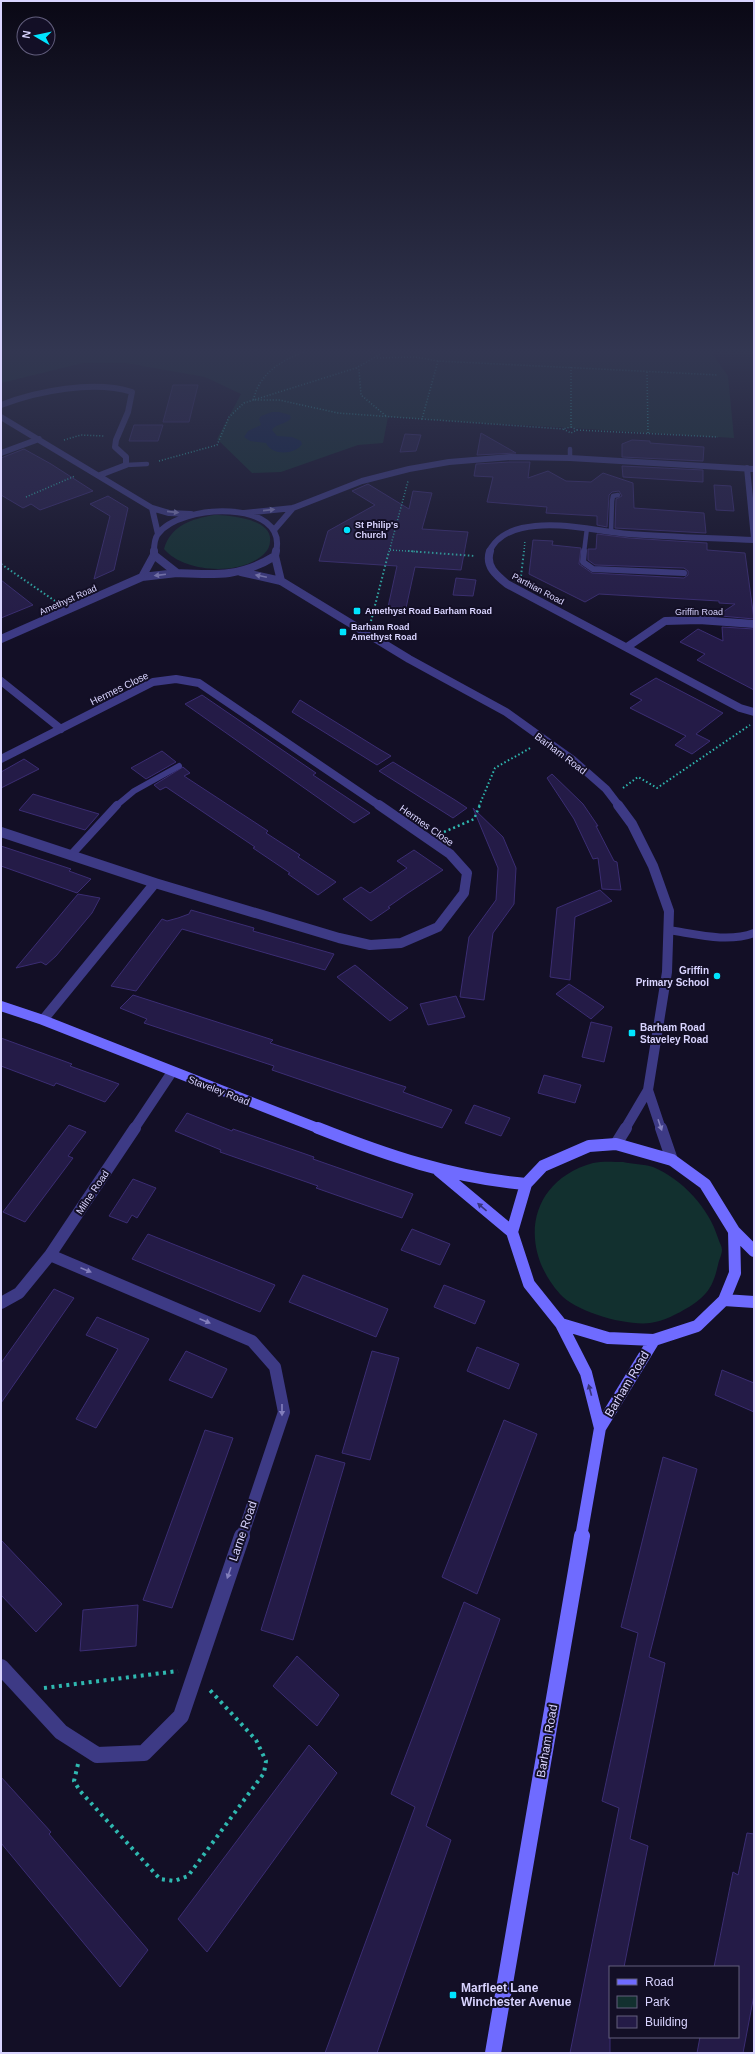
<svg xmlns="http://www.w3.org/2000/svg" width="755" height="2054" viewBox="0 0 755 2054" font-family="Arial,sans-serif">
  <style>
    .green { fill: #12302f }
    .water { fill: #0c2248 }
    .building { fill: #241b47; stroke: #3b2d73 }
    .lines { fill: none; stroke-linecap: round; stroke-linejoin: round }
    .path-far3 { stroke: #2fb8b0; stroke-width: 1.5; stroke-dasharray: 1 2; stroke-linecap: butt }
    .path-far2 { stroke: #2fb8b0; stroke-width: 2; stroke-dasharray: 1.5 2.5; stroke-linecap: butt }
    .path-far1 { stroke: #2fb8b0; stroke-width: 2.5; stroke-dasharray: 2 3; stroke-linecap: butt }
    .path { stroke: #2fb8b0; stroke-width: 4; stroke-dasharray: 3 4.5; stroke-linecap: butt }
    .lane-far2 { stroke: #3d3a85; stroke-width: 4.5 }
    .lane-far1 { stroke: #3d3a85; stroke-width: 6 }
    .lane { stroke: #3d3a85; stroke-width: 8 }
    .street-far4 { stroke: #3d3a85; stroke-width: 6 }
    .street-far3 { stroke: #3d3a85; stroke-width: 8 }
    .street-far2 { stroke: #3d3a85; stroke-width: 10 }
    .street-far1 { stroke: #3d3a85; stroke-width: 12 }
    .street { stroke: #3d3a85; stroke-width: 16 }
    .secondary-far2 { stroke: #6f6bff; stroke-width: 10 }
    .secondary-far1 { stroke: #6f6bff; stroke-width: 12 }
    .secondary { stroke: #6f6bff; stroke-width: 16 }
    .oneway { fill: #837fbc }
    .oneway2 { fill: #38347d }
    .poi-dot { fill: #00e5ff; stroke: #130f26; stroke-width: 1.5 }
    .labels { text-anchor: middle; stroke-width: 4; stroke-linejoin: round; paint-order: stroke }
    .far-poi-label { font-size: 9px; font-weight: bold; fill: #d9d4ff; stroke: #130f26; text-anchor: start }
    .far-street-label { font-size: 9px; fill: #d9d4ff; stroke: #130f26 }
    .street-label { font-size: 10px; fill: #d9d4ff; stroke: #130f26 }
    .poi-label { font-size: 10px; font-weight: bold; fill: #d9d4ff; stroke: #130f26; text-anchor: end }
    .near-street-label { font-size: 12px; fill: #d9d4ff; stroke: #130f26 }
    .near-poi-label { font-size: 12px; font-weight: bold; fill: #d9d4ff; stroke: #130f26; text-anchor: start }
  </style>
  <rect width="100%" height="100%" fill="#130f26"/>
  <path class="green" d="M1 351H710L728 376 734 438 388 417 383 443 358 445 281 472 252 473 217 439 241 394 205 377 126 363H83L1 383Z
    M214 515C229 515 273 519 270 541 270 546 268 550 264 554 241 576 184 573 164 549 171 525 192 519 214 515Z
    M623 1162C632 1164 644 1164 653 1167 682 1179 709 1208 718 1238 719 1242 722 1246 722 1250 722 1254 719 1260 718 1265 713 1286 708 1295 689 1307 677 1314 664 1321 650 1323 626 1326 576 1312 560 1294 518 1247 528 1181 593 1163 602 1161 614 1162 623 1162Z"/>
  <path class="water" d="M272 412H279L290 415 291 418C286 425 276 423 272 430L277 436 292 437 301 441 302 444C295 455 272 456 266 443L250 441 244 437 248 431 261 425 259 419 261 416Z"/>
  <path class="building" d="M173 385H198L189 422H163Z
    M134 425H163L158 441H129Z
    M481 433 516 453 477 455Z
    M405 434 421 435 416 451 400 452Z
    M632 440 650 441V443L704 447 703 461 622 457V444Z
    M24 449 51 464 93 491 40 510 31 504 23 508 1 495V458Z
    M510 462H530L528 478 548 471 566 481 591 482 603 473 633 483 634 508 704 513 706 533 615 528 616 499 622 496 619 491 612 492 609 495 607 527 597 525V516L546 513 547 507 487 502 493 477 474 476 476 464Z
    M622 466 703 470V482L623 477Z
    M368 484 409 509 413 491 432 493 422 529 468 532 461 570 415 567 406 608 388 607 397 566 319 561 328 531 375 505 352 491Z
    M714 485 731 486 734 511 716 510Z
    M108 496 128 508 114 570 94 579 110 516 90 504Z
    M597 534 629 538 707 543V550L745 553 754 619 721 616 720 614 735 604 719 603V601L599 594 585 602 529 574 533 540 553 541 552 545 581 548 579 564 592 573 684 578 688 575V571L684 568 595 565 588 560V549H596Z
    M456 578 476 580 473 596 453 595Z
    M1 580 33 605 1 618Z
    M722 627 754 629V690L697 660 705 654 680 642 698 629 723 641Z
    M656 678 723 713 696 734 710 741 692 754 675 745 686 736 630 708 642 700 630 694Z
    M202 695 316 773 313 775 370 813 354 823 185 704Z
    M300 700 379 749 391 756 377 765 292 712Z
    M162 751 176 762 146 779 131 768Z
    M24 759 39 769 1 788V772Z
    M393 762 455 800 467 808 453 818 379 771Z
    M183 767 190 773 184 776 268 831 266 833 300 855 298 857 336 882 318 895 288 874 290 873 253 848 255 847 166 787 160 790 154 785Z
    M552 774 583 804 598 826H596L614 861 617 862 621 890 602 889 598 858 593 859 574 819 547 778Z
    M33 794 82 809 99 814 85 830 19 810Z
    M473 808 503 837 516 868 514 904 493 933 484 1000 460 997 469 937 496 900 498 868Z
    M1 846 71 869 69 871 91 879 77 893 1 866Z
    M414 850 443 870 408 893 388 907 390 908 371 921 343 899 361 887 370 893 407 868 397 861Z
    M600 890 612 901 575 917 570 980 550 977 557 908Z
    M78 894 100 898 92 913 56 956 46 965 41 962 16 968Z
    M191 910 254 928 253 931 334 954 325 970 182 929 136 991 111 986 162 919 167 921 178 918 189 914Z
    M355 965 396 999 408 1008 390 1021 337 977Z
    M569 984 586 995 604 1007 591 1019 556 994Z
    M133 995 273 1040 270 1043 406 1087 403 1092 452 1110 442 1128 272 1070 274 1066 144 1023 147 1019 120 1008Z
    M456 996 465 1017 428 1025 420 1004Z
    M591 1022 612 1027 604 1062 582 1057Z
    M1 1038 72 1064 70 1066 119 1084 105 1102 56 1083 54 1086 1 1066Z
    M544 1075 581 1085 575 1103 538 1093Z
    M474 1105 510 1118 501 1136 465 1123Z
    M187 1113 232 1131 233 1129 314 1157 313 1159 413 1194 402 1218 316 1188 318 1186 220 1152 221 1150 175 1131Z
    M69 1125 86 1132 68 1156 73 1158 25 1222 3 1212Z
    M133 1179 156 1188 137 1218 132 1215 127 1223 109 1216Z
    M412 1229 450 1244 440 1265 401 1250Z
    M148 1234 275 1285 260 1312 132 1259Z
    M303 1275 388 1309 376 1337 289 1302Z
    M444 1285 485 1301 475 1324 434 1307Z
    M54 1289 74 1298 1 1403V1363Z
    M97 1317 149 1339 96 1428 76 1419 118 1349 86 1335Z
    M477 1347 519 1364 509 1389 467 1371Z
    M186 1351 227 1369 212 1398 169 1380Z
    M372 1351 399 1358 370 1460 342 1453Z
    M722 1370 754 1383V1412L715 1395Z
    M504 1420 537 1434 477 1594 442 1577Z
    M205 1430 233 1438 172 1608 143 1600Z
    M316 1455 345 1463 293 1640 261 1630Z
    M663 1457 697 1469 649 1657 665 1663 630 1839 648 1846 624 1967H610V2053H570L619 1808 602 1801 638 1633 621 1627Z
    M1 1540 62 1604 36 1632 1 1595Z
    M464 1602 500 1619 426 1826 451 1840 377 2053H325L415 1807 391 1794Z
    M138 1605 136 1646 80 1651 83 1610Z
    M297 1656 339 1695 317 1726 273 1686Z
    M309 1745 337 1773 207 1952 178 1919Z
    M1 1777 51 1832 49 1834 148 1950 120 1987 1 1843Z
    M747 1833 754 1834V1995L743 2053H697L700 2037H738V1967H714L733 1872 738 1875Z"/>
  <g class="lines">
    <path class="path-far3" d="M307 351C289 357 268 368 259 385 256 390 255 395 253 400H279L338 413 422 419
      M377 358 415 357 438 361 718 375
      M438 361 422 419 563 429
      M571 367V427
      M356 368 359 370 361 395 386 416
      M647 372 648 433
      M571 427 577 430 571 433 563 429Z
      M577 430 718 437
      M64 440 81 435 104 436
      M159 461 217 445 229 417 244 403 356 368 386 351
      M26 497 75 476
      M390 550 422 552
      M389 552 408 481
      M524 552 525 540"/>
    <path class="path-far2" d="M408 551 475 556
      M1 564 55 601
      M521 576 524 551
      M371 621 389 551
      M623 788 638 777 657 788 750 725
      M479 806 495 768 532 747"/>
    <path class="path-far1" d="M444 832 474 819 480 805"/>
    <path class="path" d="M44 1688 178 1671
      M78 1764 74 1781 80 1791 160 1879 174 1881 188 1876 264 1773 266 1761 256 1740 208 1688"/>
    <path class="lane-far2" d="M570 449V458
      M126 465 147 464
      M611 532 612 501 613 496 618 495
      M584 552 587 528"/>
    <path class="lane-far1" d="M584 551 583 562 593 569 684 573
      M116 806 134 791 179 766"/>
    <path class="lane" d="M71 855 117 805
      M668 930C696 934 727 943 754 933"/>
    <path class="street-far4" d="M1 405C37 391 94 380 132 392L128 412 116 440 115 447 126 457V465L100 475
      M1 417 152 508 169 513 191 514
      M1 453 39 439
      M747 468 754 538
      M152 508 158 534
      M244 513 293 508 362 481 409 469 449 462 510 457 570 458 754 469
      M274 530 293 508
      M154 552C154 547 154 539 158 534 180 503 289 499 276 552
      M489 552C495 539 508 531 522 528 557 520 594 531 629 534 670 537 712 538 754 540"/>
    <path class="street-far3" d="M154 551V555L177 573
      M490 551C485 566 496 575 507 584L740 708 754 712
      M275 556 281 581
      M241 572 281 581 409 659 506 712 573 760 606 789 619 806
      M177 573C216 575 241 577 275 556L276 551
      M142 577 154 555
      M1 639 142 577 177 573
      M627 647 665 621 699 620 754 624
      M1 681 61 729
      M1 759 153 682 176 679 199 683 380 806"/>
    <path class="street-far2" d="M618 805 632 824 653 866 669 911 667 972 648 1090 625 1129
      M1 832 155 883 339 938 370 945 401 943 438 927 464 893 467 873 450 854 379 805
      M43 1020 155 883
      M648 1090 661 1129
      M134 1129 172 1072"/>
    <path class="street-far1" d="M661 1128 672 1160
      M616 1144 626 1128
      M50 1255 252 1341 275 1367 284 1412 242 1537
      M1 1303 19 1293 50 1255 135 1128"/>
    <path class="street" d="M1 1667 61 1732 97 1755 144 1753 181 1716 242 1536"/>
    <path class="secondary-far2" d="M1 1006 43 1020 320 1129"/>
    <path class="secondary-far1" d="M318 1128C386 1155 453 1178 526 1184
      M616 1144 672 1160 705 1184 734 1231 735 1273 724 1300 697 1326 654 1340 608 1338 561 1324 529 1284 512 1232 526 1184 543 1166 589 1146Z
      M439 1171 512 1232
      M734 1231 754 1251
      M724 1300 754 1302
      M561 1324 586 1373 600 1428
      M581 1537 600 1428 654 1340"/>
    <path class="secondary" d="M493 2053 582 1536"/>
  </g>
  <defs><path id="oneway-solid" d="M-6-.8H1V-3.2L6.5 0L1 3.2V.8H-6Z"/></defs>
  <g class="oneway">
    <use href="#oneway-solid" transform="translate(269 510) rotate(-6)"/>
    <use href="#oneway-solid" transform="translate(173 512) rotate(6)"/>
    <use href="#oneway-solid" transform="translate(160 575) rotate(173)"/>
    <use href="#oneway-solid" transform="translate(261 576) rotate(-168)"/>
    <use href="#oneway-solid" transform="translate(660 1125) rotate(71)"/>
    <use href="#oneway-solid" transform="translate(86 1270) rotate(23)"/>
    <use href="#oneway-solid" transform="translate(205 1321) rotate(23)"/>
    <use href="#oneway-solid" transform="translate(282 1410) rotate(90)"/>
    <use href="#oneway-solid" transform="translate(229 1573) rotate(109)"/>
  </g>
  <g class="oneway2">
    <use href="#oneway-solid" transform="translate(482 1207) rotate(-140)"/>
    <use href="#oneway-solid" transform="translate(590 1390) rotate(-105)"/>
  </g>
  <linearGradient id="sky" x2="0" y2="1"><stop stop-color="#0a0815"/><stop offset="0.55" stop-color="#333752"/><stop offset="1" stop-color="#333752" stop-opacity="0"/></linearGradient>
  <rect width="755" height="639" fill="url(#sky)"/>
  <g class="poi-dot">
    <circle cx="347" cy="530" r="4"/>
    <rect x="353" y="607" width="8" height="8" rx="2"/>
    <rect x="339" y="628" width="8" height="8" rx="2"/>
    <circle cx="717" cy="976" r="4"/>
    <rect x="628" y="1029" width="8" height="8" rx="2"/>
    <rect x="449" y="1991" width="8" height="8" rx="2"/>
  </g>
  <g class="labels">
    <g class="far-poi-label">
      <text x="355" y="528">St Philip's<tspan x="355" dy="10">Church</tspan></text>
      <text x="365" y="614">Amethyst Road Barham Road</text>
      <text x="351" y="630">Barham Road<tspan x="351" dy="10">Amethyst Road</tspan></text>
    </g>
    <g class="far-street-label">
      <text transform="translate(538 589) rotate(28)" y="3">Parthian Road</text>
      <text transform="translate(68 600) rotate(-24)" y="3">Amethyst Road</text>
      <text x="699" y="615">Griffin Road</text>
    </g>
    <g class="street-label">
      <text transform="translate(119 688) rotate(-26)" y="4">Hermes Close</text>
      <text transform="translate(561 753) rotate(37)" y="4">Barham Road</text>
      <text transform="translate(427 825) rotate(35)" y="4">Hermes Close</text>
      <text transform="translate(219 1090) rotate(21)" y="4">Staveley Road</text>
      <text transform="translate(92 1192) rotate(-56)" y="4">Milne Road</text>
    </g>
    <g class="poi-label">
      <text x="709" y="974">Griffin<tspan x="709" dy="12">Primary School</tspan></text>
      <text x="640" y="1031" text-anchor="start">Barham Road<tspan x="640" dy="12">Staveley Road</tspan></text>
    </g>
    <g class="near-street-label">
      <text transform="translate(627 1384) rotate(-59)" y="4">Barham Road</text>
      <text transform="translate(243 1531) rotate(-71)" y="4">Larne Road</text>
      <text transform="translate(547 1741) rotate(-80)" y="4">Barham Road</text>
    </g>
    <g class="near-poi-label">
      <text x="461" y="1992">Marfleet Lane<tspan x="461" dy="14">Winchester Avenue</tspan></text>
    </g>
  </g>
  <rect width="755" height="2054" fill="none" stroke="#d9d4ff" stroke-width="4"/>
  <rect x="609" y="1966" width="130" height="72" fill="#130f26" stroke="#625e7d"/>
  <rect x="617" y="1979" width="20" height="6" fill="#6f6bff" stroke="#625e7d"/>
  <text x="645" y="1986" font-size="12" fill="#d9d4ff">Road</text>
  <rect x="617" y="1996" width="20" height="12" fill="#12302f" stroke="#625e7d"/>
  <text x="645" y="2006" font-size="12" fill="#d9d4ff">Park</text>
  <rect x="617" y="2016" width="20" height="12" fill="#241b47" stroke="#625e7d"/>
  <text x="645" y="2026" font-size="12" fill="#d9d4ff">Building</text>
  <g transform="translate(36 36) rotate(279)"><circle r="19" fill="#130f26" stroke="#625e7d"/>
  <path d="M0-3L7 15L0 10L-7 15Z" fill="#00e5ff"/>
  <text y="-6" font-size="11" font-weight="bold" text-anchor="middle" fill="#d9d4ff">N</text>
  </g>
</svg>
